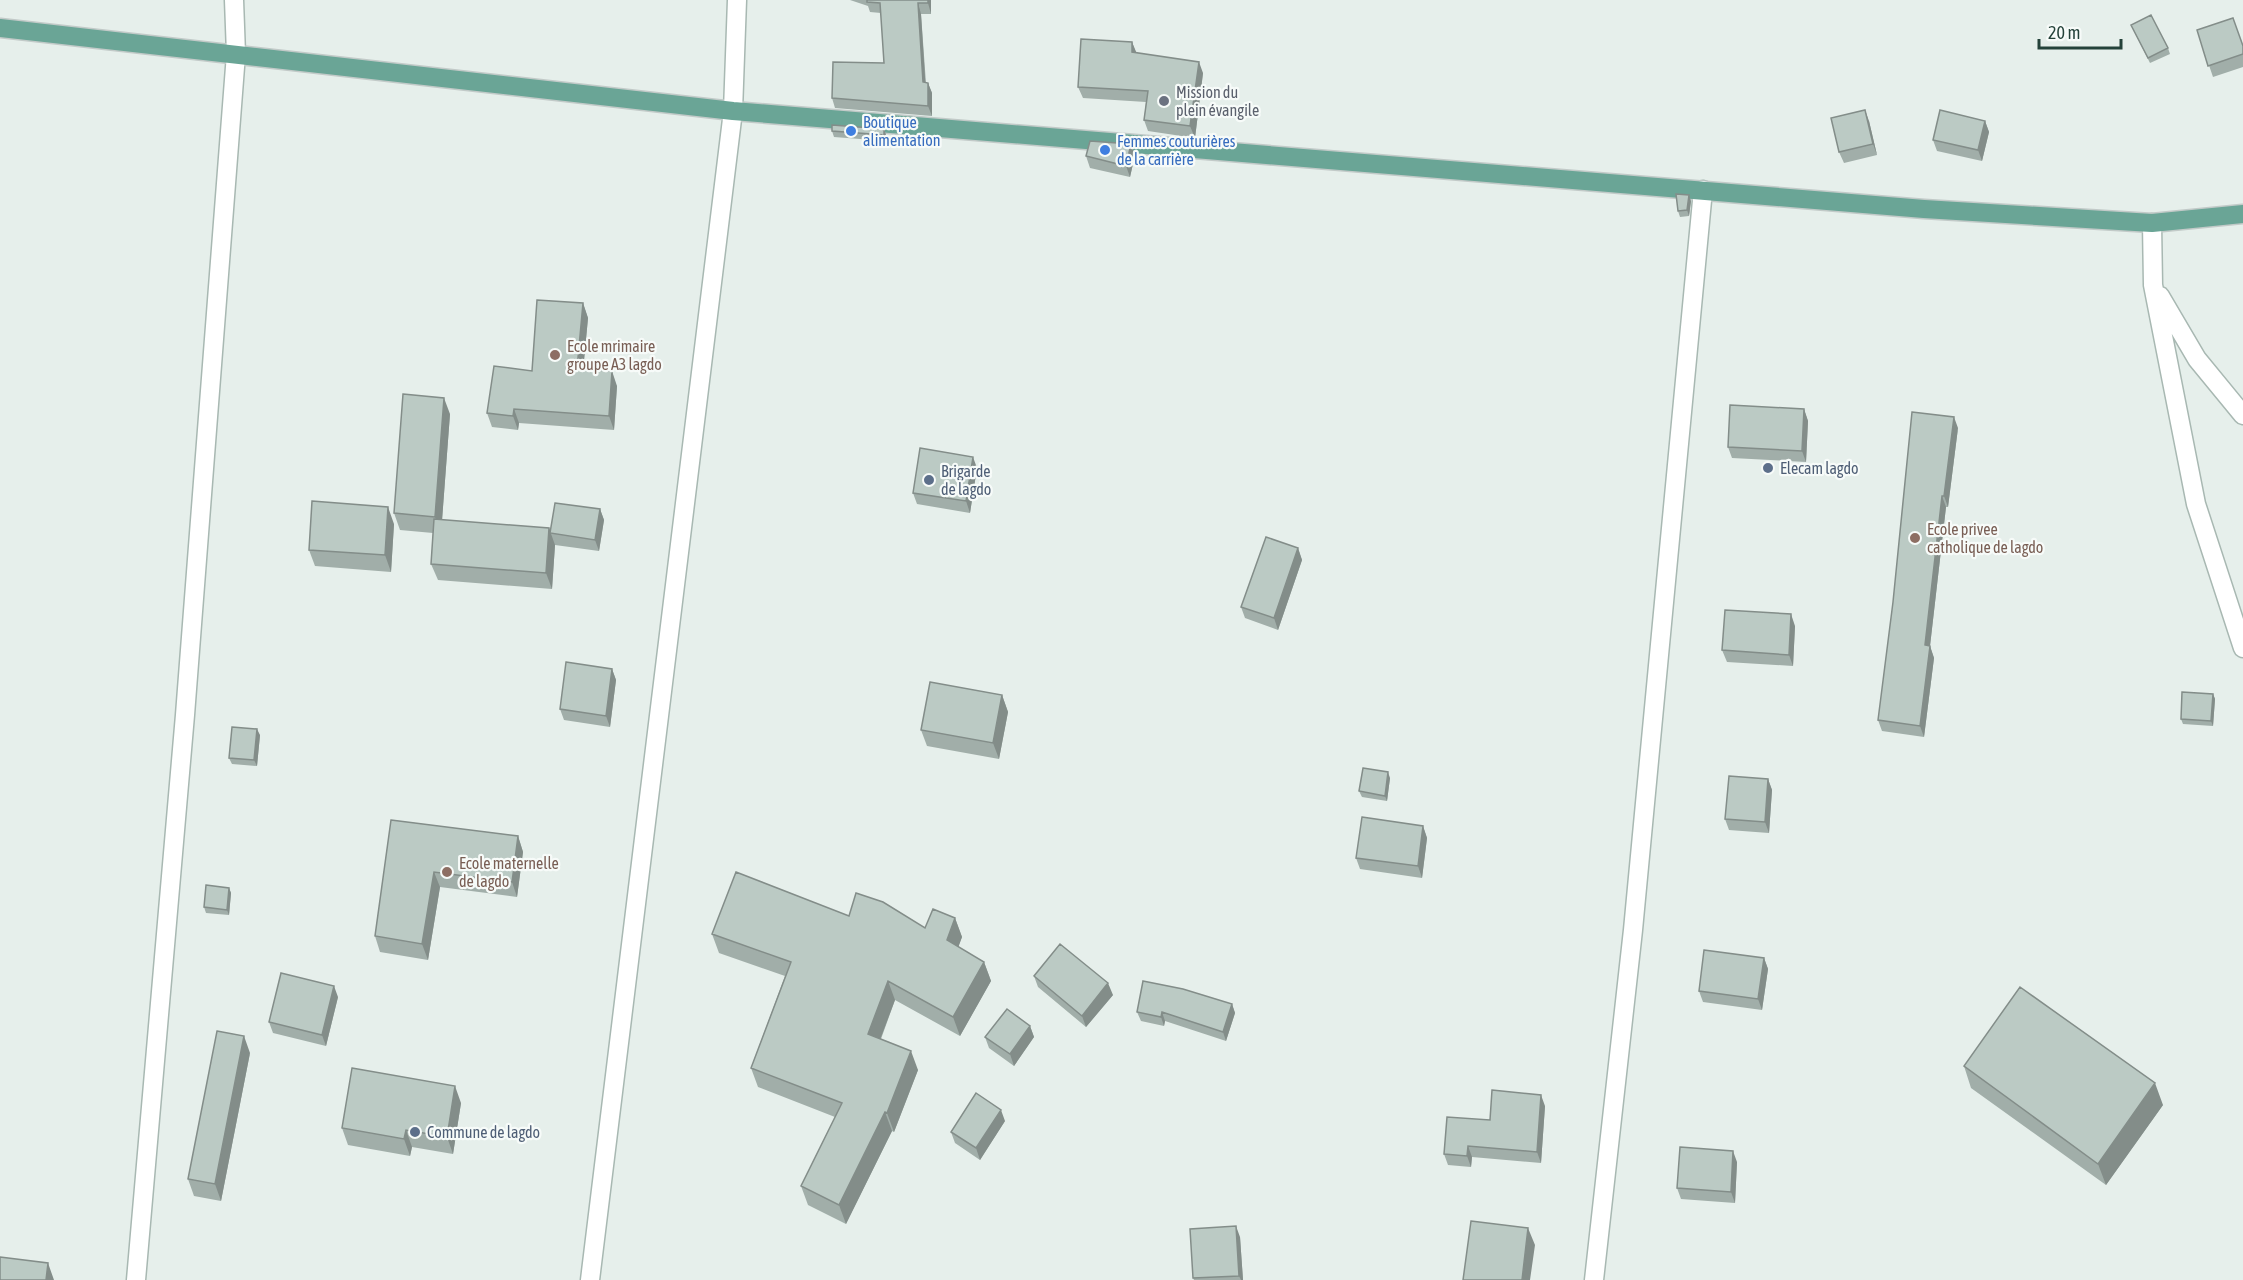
<svg xmlns="http://www.w3.org/2000/svg" width="2243" height="1280" viewBox="0 0 2243 1280" font-family="'Asap Condensed',sans-serif">
  <style>
    .lines { fill: none; stroke-linecap: round; stroke-linejoin: round }
    .minor-casing { stroke: #a8b8b2; stroke-width: 21 }
    .major-casing { stroke: #c2cac8; stroke-width: 21 }
    .minor { stroke: #fff; stroke-width: 18 }
    .major { stroke: #6aa596; stroke-width: 18 }
    .wall { fill: #a1aea9 }
    .shaded-wall { fill: #838d89 }
    .building { fill: #bbcac4; stroke: #838d89; stroke-width: 1.5 }
    .worship-dot { fill: #6b7280; stroke: #f7fbf9; stroke-width: 2 }
    .shop-dot { fill: #3f7fe0; stroke: #f7fbf9; stroke-width: 2 }
    .education-dot { fill: #8d6e63; stroke: #f7fbf9; stroke-width: 2 }
    .service-dot { fill: #5c6f8a; stroke: #f7fbf9; stroke-width: 2 }
    .labels { text-anchor: middle; stroke-width: 4.5; stroke-linejoin: round; paint-order: stroke }
    .worship-label { font-size: 16px; fill: #5b616d; stroke: #f7fbf9; text-anchor: start }
    .shop-label { font-size: 16px; fill: #366cbe; stroke: #f7fbf9; text-anchor: start }
    .education-label { font-size: 16px; fill: #785e54; stroke: #f7fbf9; text-anchor: start }
    .service-label { font-size: 16px; fill: #4e5e75; stroke: #f7fbf9; text-anchor: start }
  </style>
  <rect width="100%" height="100%" fill="#e6efeb"/>
  <g class="lines">
    <g class="minor-casing">
      <path id="minor" d="M2152 223 2153 285 2196 504 2243 648
        M2160 296 2197 359 2243 415
        M136 1280 185 715 236 54 234 0
        M590 1280 733 111 737 0
        M1594 1280 1633 930 1703 190"/>
    </g>
    <g class="major-casing">
      <path id="major" d="M0 28 733 111 1924 209 2152 223 2243 214"/>
    </g>
    <use href="#minor" class="minor"/>
    <use href="#major" class="major"/>
  </g>
  <path class="wall" d="M850 0H931V14H921L926 83H928L932 93V116L835 108 832 98 884 63 881 13 870 12 868 6Z
    M2131 25 2168 48 2170 54 2150 63Z
    M2197 30 2243 45V67L2213 77Z
    M1132 42 1136 53 1203 73 1195 138 1148 131 1144 120 1146 102 1083 98 1078 87Z
    M1869 121 1877 155 1844 163 1839 152Z
    M1985 121 1989 132 1982 161 1937 151 1933 140Z
    M884 129 886 135V141L834 137 832 131Z
    M1131 144 1135 155 1130 177 1090 168 1086 156Z
    M1691 201 1689 216 1680 217 1678 211Z
    M583 303 588 318 583 369 617 386 614 430 519 423 518 430 492 427 487 413 532 371Z
    M1804 409 1808 421 1806 462 1732 458 1728 447Z
    M450 414 442 520 549 528 550 532 600 509 604 520 599 551 555 545 552 589 438 580 431 564 433 533 400 530 394 513Z
    M1958 428 1948 507H1946L1930 646 1934 658 1924 737 1882 731 1878 720Z
    M977 468 970 513 917 504 913 493Z
    M394 524 391 572 315 566 309 550Z
    M1298 548 1302 560 1278 630 1245 618 1241 607Z
    M1795 626 1793 666 1727 662 1722 650Z
    M612 669 616 680 610 727 564 720 560 709Z
    M2213 694 2215 699 2213 726 2183 724 2181 719Z
    M1002 695 1008 712 999 759 927 746 921 730Z
    M260 735 257 766 232 764 229 758Z
    M1390 778 1387 801 1362 797 1359 791Z
    M1768 779 1772 790 1769 833 1729 830 1725 819Z
    M391 820 518 836 523 852 517 897 440 887 428 960 380 952 375 936Z
    M1423 826 1427 838 1422 878 1360 869 1356 858Z
    M229 888 231 893 229 915 206 913 204 907Z
    M849 916 925 928 955 918 962 937 958 947 984 962 991 981 960 1036 895 1000 881 1039 918 1070 894 1132 892 1131 846 1224 808 1205 801 1186 835 1117 758 1087 751 1068 785 976 719 953 712 934Z
    M1764 958 1768 969 1762 1010 1703 1002 1699 991Z
    M1034 976 1113 995 1086 1027 1038 987Z
    M338 997 326 1046 273 1033 269 1022Z
    M1232 1004 1235 1013 1226 1041 1165 1021 1164 1026 1141 1021 1137 1012Z
    M1030 1026 1034 1037 1014 1066 989 1048 985 1037Z
    M250 1053 221 1201 194 1196 188 1179Z
    M1964 1066 2163 1105 2106 1185 1971 1088Z
    M461 1103 453 1154 412 1147 410 1156 348 1145 342 1128Z
    M1545 1106 1541 1163 1472 1157 1471 1167 1448 1165 1444 1154 1490 1120Z
    M1005 1121 980 1160 955 1143 951 1132Z
    M1737 1162 1735 1203 1681 1199 1677 1188Z
    M1240 1237 1243 1280H1194L1193 1278Z"/>
  <path class="shaded-wall" d="M928 0H931V14L928 3Z
    M918 3 921 14 926 93 923 82Z
    M1132 42 1137 54 1132 52Z
    M1199 62 1203 73 1195 138 1190 126Z
    M928 83 932 93V116L928 106Z
    M1865 110 1869 121 1877 155 1873 144Z
    M1985 121 1989 132 1982 161 1978 150Z
    M884 129 886 135V141L884 135Z
    M1131 144 1135 155 1130 177 1126 166Z
    M1689 195 1691 201 1689 216 1687 210Z
    M583 303 588 318 582 383 577 369Z
    M612 371 617 386 614 430 609 416Z
    M444 398 450 414 441 534 435 517Z
    M514 409 519 423 518 430 513 416Z
    M1804 409 1808 421 1806 462 1802 451Z
    M1954 417 1958 428 1948 507 1944 496Z
    M973 457 977 468 970 513 966 501Z
    M1942 496 1946 507 1930 646 1934 658 1924 737 1920 726 1925 645Z
    M388 507 394 524 391 572 385 555Z
    M600 509 604 520 599 551 595 540Z
    M549 528 555 545 552 589 546 573Z
    M1298 548 1302 560 1278 630 1274 618Z
    M1791 614 1795 626 1793 666 1789 655Z
    M612 669 616 680 610 727 606 716Z
    M2213 694 2215 699 2213 726 2211 721Z
    M1002 695 1008 712 999 759 993 743Z
    M257 729 260 735 257 766 254 760Z
    M1388 772 1390 778 1387 801 1385 796Z
    M1768 779 1772 790 1769 833 1765 822Z
    M1423 826 1427 838 1422 878 1418 866Z
    M518 836 523 852 517 897 512 882Z
    M434 872 440 887 428 960 422 944Z
    M229 888 231 893 229 915 227 910Z
    M955 918 962 937 954 959 947 940Z
    M1764 958 1768 969 1762 1010 1758 999Z
    M984 962 991 981 960 1036 953 1017Z
    M888 981 895 1000 875 1053 868 1034Z
    M1108 983 1113 995 1086 1027 1082 1016Z
    M334 986 338 997 326 1046 322 1035Z
    M1232 1004 1235 1013 1226 1041 1223 1032Z
    M1162 1012 1165 1021 1164 1026 1161 1017Z
    M1030 1026 1034 1037 1014 1066 1010 1054Z
    M244 1036 250 1053 221 1201 215 1184Z
    M911 1051 918 1070 894 1132 887 1113Z
    M2155 1083 2163 1105 2106 1185 2098 1164Z
    M455 1086 461 1103 453 1154 447 1137Z
    M1541 1095 1545 1106 1541 1163 1537 1152Z
    M1001 1110 1005 1121 980 1160 976 1148Z
    M885 1112 892 1131 846 1224 839 1205Z
    M406 1130 412 1147 410 1156 404 1139Z
    M1468 1146 1472 1157 1471 1167 1467 1156Z
    M1733 1151 1737 1162 1735 1203 1731 1192Z
    M1236 1226 1240 1237 1243 1280H1241L1239 1276Z
    M1528 1228 1535 1245 1530 1280H1522Z
    M48 1263 54 1280H46Z"/>
  <path class="building" d="M867 0H928V3H918L923 82 928 83V106L832 98 833 62 884 63 880 3 867 2Z
    M2151 15 2168 48 2148 58 2131 25Z
    M2233 18 2243 46V54L2208 66 2197 30Z
    M1081 39 1132 42V52L1199 62 1190 126 1144 120 1148 91 1078 87Z
    M1865 110 1873 144 1839 152 1831 118Z
    M1940 110 1985 121 1978 150 1933 140Z
    M832 125 884 129V135L832 131Z
    M1090 141 1131 144 1126 166 1086 156Z
    M1676 194 1689 195 1687 210 1678 211Z
    M537 300 583 303 577 369 612 371 609 416 514 409 513 416 487 413 494 366 532 371Z
    M403 394 444 398 435 517 394 513Z
    M1730 405 1804 409 1802 451 1728 447Z
    M1912 412 1954 417 1944 496H1942L1925 645 1930 646 1920 726 1878 720 1893 602Z
    M920 448 973 457 966 501 913 493Z
    M312 501 388 507 385 555 309 550Z
    M555 503 600 509 595 540 550 533Z
    M434 519 549 528 546 573 431 564Z
    M1266 537 1298 548 1274 618 1241 607Z
    M1725 610 1791 614 1789 655 1722 650Z
    M566 662 612 669 606 716 560 709Z
    M930 682 1002 695 993 743 921 730Z
    M2182 692 2213 694 2211 721 2181 719Z
    M232 727 257 729 254 760 229 758Z
    M1363 768 1388 772 1385 796 1359 791Z
    M1729 776 1768 779 1765 822 1725 819Z
    M1362 817 1423 826 1418 866 1356 858Z
    M391 820 518 836 512 882 434 872 422 944 375 936Z
    M736 872 849 916 856 893 883 902 925 928 933 909 955 918 947 940 984 962 953 1017 888 981 868 1034 911 1051 887 1113 885 1112 839 1205 801 1186 842 1103 751 1068 791 962 712 934Z
    M206 885 229 888 227 910 204 907Z
    M1060 944 1108 983 1082 1016 1034 976Z
    M1704 950 1764 958 1758 999 1699 991Z
    M281 973 334 986 322 1035 269 1022Z
    M1143 981 1183 989 1232 1004 1223 1032 1162 1012 1161 1017 1137 1012Z
    M2020 987 2155 1083 2098 1164 1964 1066Z
    M1007 1009 1030 1026 1010 1054 985 1037Z
    M217 1031 244 1036 215 1184 188 1179Z
    M352 1068 455 1086 447 1137 406 1130 404 1139 342 1128Z
    M1492 1090 1541 1095 1537 1152 1468 1146 1467 1156 1444 1154 1447 1117 1490 1120Z
    M976 1093 1001 1110 976 1148 951 1132Z
    M1680 1147 1733 1151 1731 1192 1677 1188Z
    M1471 1221 1528 1228 1522 1280H1463Z
    M1236 1226 1239 1276 1193 1278 1190 1229Z
    M0 1257 48 1263 46 1280H0Z"/>
  <circle class="worship-dot" cx="1164" cy="101" r="6"/>
  <g class="shop-dot">
    <circle cx="851" cy="131" r="6"/>
    <circle cx="1105" cy="150" r="6"/>
  </g>
  <g class="education-dot">
    <circle cx="555" cy="355" r="6"/>
    <circle cx="1915" cy="538" r="6"/>
    <circle cx="447" cy="872" r="6"/>
  </g>
  <g class="service-dot">
    <circle cx="1768" cy="468" r="6"/>
    <circle cx="929" cy="480" r="6"/>
    <circle cx="415" cy="1132" r="6"/>
  </g>
  <g class="labels">
    <g class="worship-label">
      <text x="1176" y="98">Mission du<tspan x="1176" dy="18">plein évangile</tspan></text>
    </g>
    <g class="shop-label">
      <text x="863" y="128">Boutique<tspan x="863" dy="18">alimentation</tspan></text>
      <text x="1117" y="147">Femmes couturières<tspan x="1117" dy="18">de la carrière</tspan></text>
    </g>
    <g class="education-label">
      <text x="567" y="352">Ecole mrimaire<tspan x="567" dy="18">groupe A3 lagdo</tspan></text>
      <text x="1927" y="535">Ecole privee<tspan x="1927" dy="18">catholique de lagdo</tspan></text>
      <text x="459" y="869">Ecole maternelle<tspan x="459" dy="18">de lagdo</tspan></text>
    </g>
    <g class="service-label">
      <text x="1780" y="474">Elecam lagdo</text>
      <text x="941" y="477">Brigarde<tspan x="941" dy="18">de lagdo</tspan></text>
      <text x="427" y="1138">Commune de lagdo</text>
    </g>
  </g>
  <path d="M2039 39v9h82v-9" fill="none" stroke="#24423a" stroke-width="3"/>
  <text x="2048" y="39" font-size="18" fill="#24423a" stroke="#f7fbf9" stroke-width="4.5" paint-order="stroke">20 m</text>
</svg>
